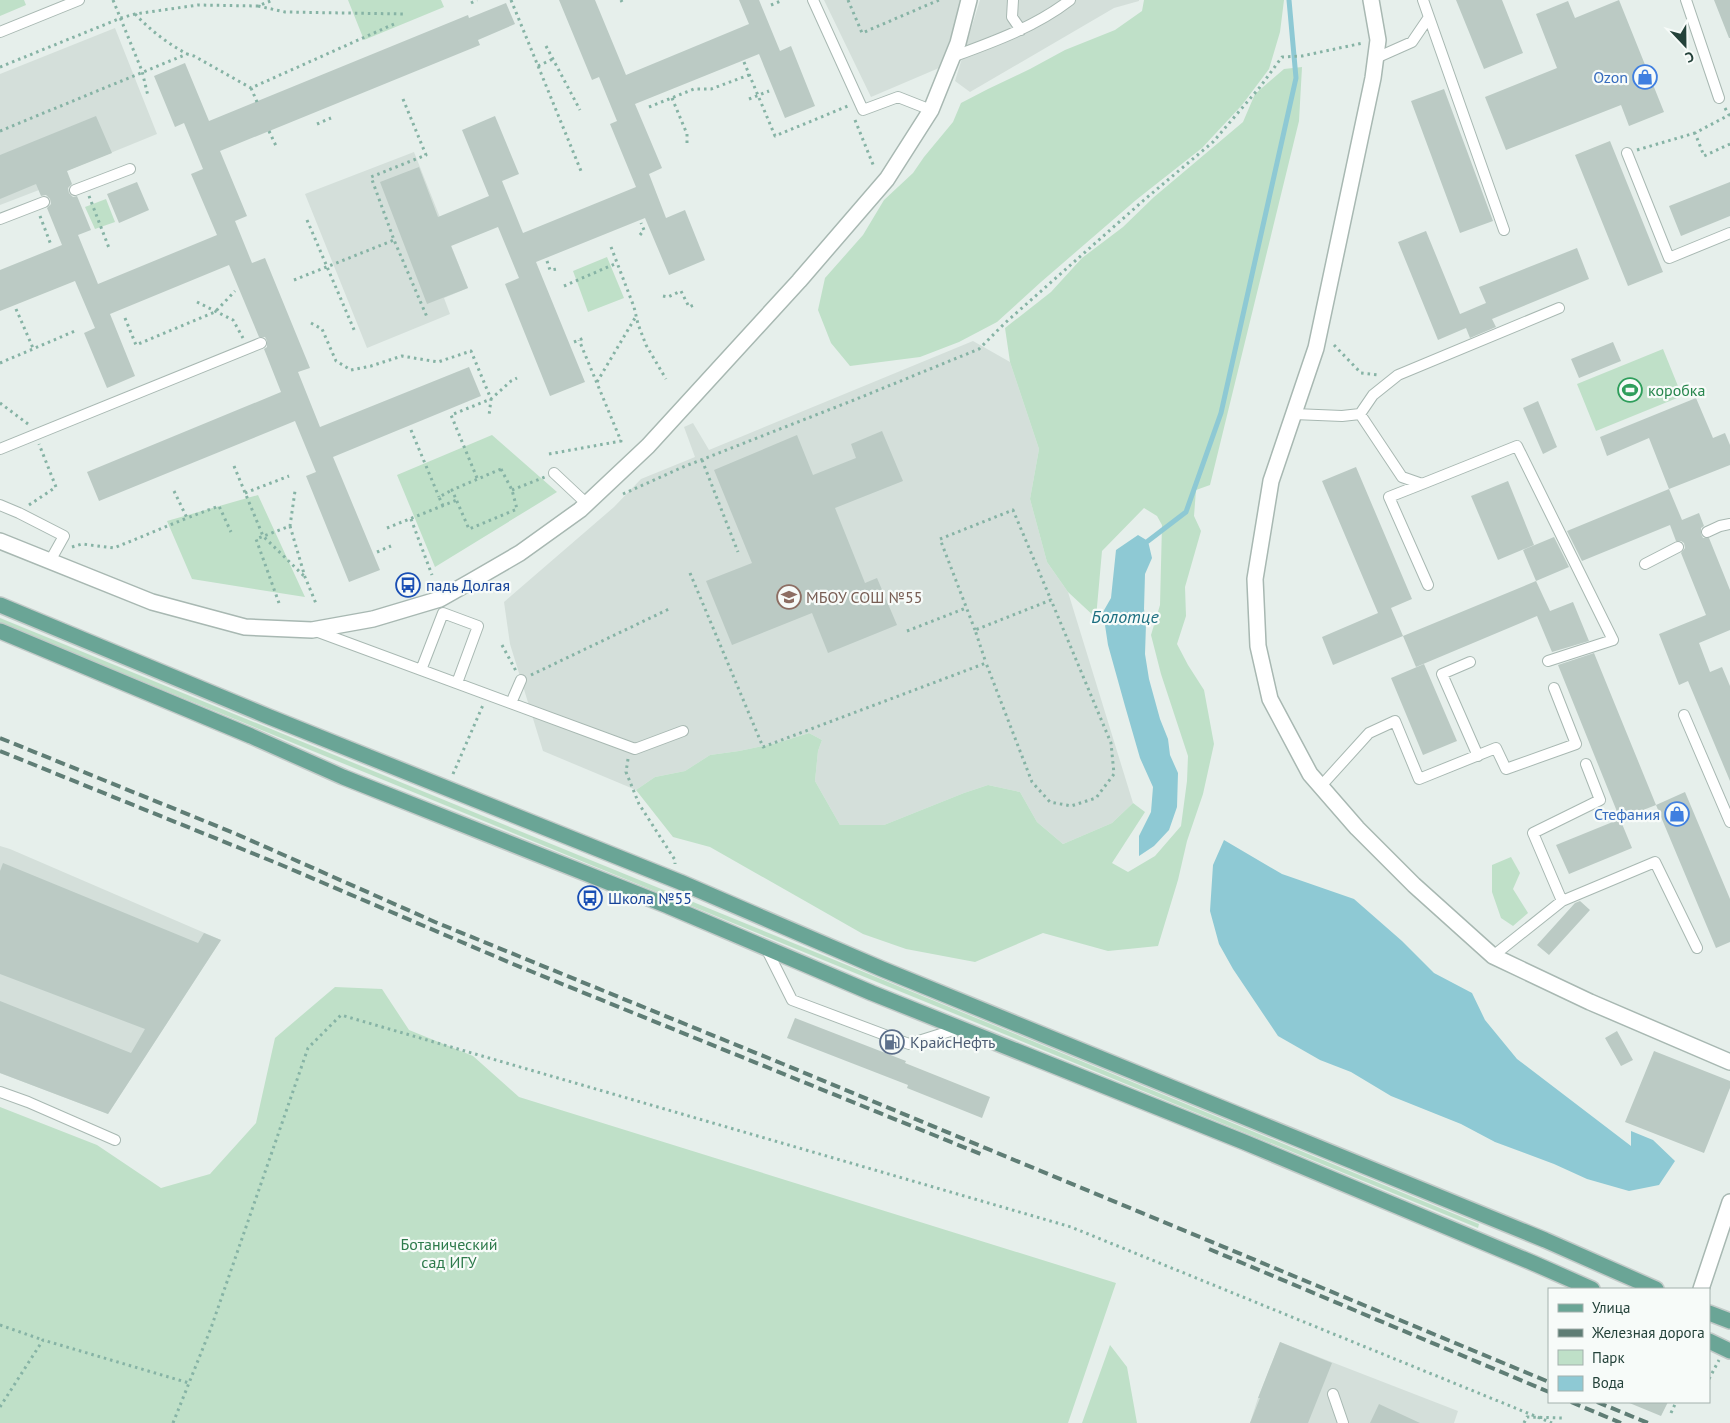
<svg xmlns="http://www.w3.org/2000/svg" width="1730" height="1423" viewBox="0 0 1730 1423" font-family="'PT Sans',sans-serif">
  <style>
    .built { fill: #d4dfda }
    .green { fill: #bfe0c8 }
    .water { fill: #8ec9d4 }
    .lines { fill: none; stroke-linecap: round; stroke-linejoin: round }
    .stream { stroke: #8ec9d4; stroke-width: 5 }
    .building { fill: #bbcac4 }
    .service-casing { stroke: #a8b8b2; stroke-width: 12 }
    .minor-casing { stroke: #a8b8b2; stroke-width: 18 }
    .tertiary-casing { stroke: #a8b8b2; stroke-width: 18 }
    .primary-casing { stroke: #c2cac8; stroke-width: 18 }
    .path { stroke: #86b3a5; stroke-width: 3; stroke-dasharray: 2.5 4; stroke-linecap: butt }
    .service { stroke: #fff; stroke-width: 10 }
    .minor { stroke: #fff; stroke-width: 15 }
    .tertiary { stroke: #fff; stroke-width: 15 }
    .primary { stroke: #6aa596; stroke-width: 15 }
    .rail { stroke: #5f7d75; stroke-width: 4; stroke-dasharray: 10 5; stroke-linecap: butt }
    .labels { text-anchor: middle; stroke-width: 4.5; stroke-linejoin: round; paint-order: stroke }
    .shop-label { font-size: 16px; fill: #366cbe; stroke: #f7fbf9; text-anchor: end }
    .leisure-label { font-size: 16px; fill: #27864d; stroke: #f7fbf9; text-anchor: start }
    .transit-label { font-size: 16px; fill: #164399; stroke: #f7fbf9; text-anchor: start }
    .education-label { font-size: 16px; fill: #785e54; stroke: #f7fbf9; text-anchor: start }
    .service-label { font-size: 16px; fill: #4e5e75; stroke: #f7fbf9; text-anchor: start }
    .park-label { font-size: 16px; fill: #2d7a4b; stroke: #f7fbf9 }
    .water-label { font-size: 18px; font-style: italic; fill: #1c6f80; stroke: #f7fbf9 }
  </style>
  <rect width="100%" height="100%" fill="#e6efeb"/>
  <path class="built" d="M824 0H961L957 21 939 68 871 97Z
    M980 0H1139V1L1114 8 970 92 955 81Z
    M115 28 157 134 37 183 39 190 0 205V74Z
    M414 152 468 288 444 298 450 314 367 348 305 194Z
    M973 341 1010 362 1039 449 1030 499 1047 562 1068 592 1133 803 1112 823 1063 844 1037 822 1020 792 988 785 964 793 884 825H840L815 781 818 751 822 740 809 733 777 743 739 751 710 755 685 771 655 777 636 790 543 751 510 644 504 602 614 507 641 479 695 457 684 427 693 423 709 450Z
    M0 846 10 849 221 940 108 1114 0 1073Z
    M1280 1342 1458 1411 1454 1423H1250L1258 1398Z"/>
  <path class="green" d="M0 0H24L26 5 0 16Z
    M348 0H441L444 7 364 40Z
    M1144 0H1284L1280 32 1269 69 1242 105 1202 148 1136 200 1041 282 997 322 959 342 920 357 850 366 831 343 818 310 825 278 863 235 884 200 913 173 924 157 953 122 961 103 988 89 1030 69 1065 50 1115 30 1142 11Z
    M1302 67 1299 121 1210 485 1196 490 1194 516 1201 531 1185 587 1186 616 1177 644 1188 665 1204 690 1214 744 1203 794 1187 841 1178 880 1158 946 1108 951 1043 933 975 962 906 949 863 934 710 847 673 837 636 790 655 777 685 771 710 755 739 751 777 743 809 733 822 740 818 751 815 781 840 825H884L964 793 988 785 1020 792 1037 822 1063 844 1112 823 1133 803 1145 812 1112 863 1128 872 1155 856 1181 826 1187 781 1188 756 1161 674 1151 635 1160 605 1162 525 1157 516 1144 508 1102 551 1096 618 1068 592 1047 562 1030 499 1039 449 1010 362 1005 328 1051 292 1082 258 1123 227 1154 197 1243 122 1255 94 1284 69Z
    M106 199 115 222 95 229 85 207Z
    M607 257 624 298 588 312 573 271Z
    M1663 349 1682 396 1596 431 1577 384Z
    M492 435 557 492 435 567 397 475Z
    M258 495 305 597 192 579 167 521Z
    M0 618 1479 1224 1478 1228 0 623Z
    M1511 857 1520 873 1513 889 1528 913 1513 926 1501 918 1492 892V865Z
    M335 987 382 989 409 1030 473 1056 519 1097 1116 1283 1068 1423H0V1107L97 1145 161 1188 210 1174 256 1123 275 1038Z
    M1110 1345 1127 1367 1137 1423H1082Z"/>
  <path class="water" d="M1138 535 1148 541 1152 558 1145 574 1144 609 1146 624 1145 654 1149 679 1160 719 1168 739 1170 755 1178 773 1177 807 1169 830 1154 846 1139 856V836L1151 812 1153 787 1140 758 1125 706 1108 645 1103 612 1111 598 1116 550Z
    M1224 840 1282 874 1354 899 1402 941 1434 973 1472 993 1485 1020 1517 1059 1631 1146V1131L1653 1140 1675 1161 1659 1185 1629 1191 1587 1179 1554 1164 1495 1142 1461 1124 1391 1096 1351 1072 1320 1060 1278 1036 1233 969 1219 944 1210 911 1213 865Z"/>
  <g class="lines">
    <path class="stream" d="M1148 541 1186 512 1221 413 1296 78 1289 0"/>
  </g>
  <path class="building" d="M559 0H595L626 75 749 24 739 0H759L780 51 791 46 815 106 785 118 759 54 635 104 662 168 649 174 666 218 685 210 705 260 669 275 645 218 536 262 585 382 550 396 505 284 519 278 498 227 451 246 468 288 427 304 380 182 419 167 438 217 489 196 462 130 495 116 519 174 502 181 523 233 636 187 610 124 617 121 599 77 592 80Z
    M1456 0H1502L1523 53 1484 69Z
    M1619 0 1664 112 1629 126 1621 105 1506 150 1485 97 1557 68 1536 14 1568 1 1575 18Z
    M1714 0H1730V38H1729Z
    M506 3 515 24 478 40 480 45 220 151 247 216 235 221 252 263 265 258 310 368 298 372 320 427 469 367 481 396 333 457 380 570 349 582 306 476 316 472 295 421 99 501 87 472 281 392 264 349 267 347V341L265 337H259L229 265 110 314 135 376 107 388 84 333 95 328 75 281 0 311V270L62 245 47 208 51 204 50 199 46 195 41 196 36 184 0 199V155L96 116 112 153 67 171 72 184 68 188 69 193 73 197 77 196 91 230 78 235 98 284 217 235 191 174 203 169 184 123 175 127 154 76 185 63 209 121 468 15 469 18Z
    M1444 89 1493 221 1460 233 1411 101Z
    M1610 141 1663 272 1628 286 1575 155Z
    M137 182 149 210 119 223 107 194Z
    M1730 182V216L1681 236 1669 206Z
    M1426 231 1460 314 1486 303 1479 287 1577 248 1589 279 1492 319 1496 327 1470 338 1466 328 1438 340 1398 242Z
    M1613 342 1621 361 1579 378 1571 359Z
    M1696 398 1713 438 1725 433 1730 445V465L1669 489 1649 438 1607 456 1600 437Z
    M1538 401 1557 447 1543 454 1523 408Z
    M882 431 903 481 835 508 865 583 877 578 897 625 828 653 812 613 732 645 706 581 752 563 714 470 797 435 813 475 856 458 851 444Z
    M1356 467 1412 599 1391 608 1403 636 1333 665 1322 637 1378 613 1322 481Z
    M1508 481 1534 545 1498 560 1471 496Z
    M1669 489 1682 520 1699 513 1704 526 1701 528V534L1703 538H1709L1730 590V630L1699 643 1710 672 1722 667 1730 686V781L1688 681 1679 685 1659 634 1706 615 1681 553 1685 548 1684 543 1681 541H1676L1670 525 1582 561 1567 531Z
    M1554 537 1569 567 1536 581 1523 550Z
    M1536 581 1550 611 1573 602 1589 641 1552 652 1537 616 1416 667 1403 636Z
    M1594 653 1656 805 1620 819 1558 665Z
    M1424 664 1457 741 1423 755 1391 678Z
    M1685 792 1730 899V942L1716 948 1656 805Z
    M1620 819 1632 848 1569 874 1556 845Z
    M3 863 198 943 204 933 221 940 108 1114 0 1073V1001L131 1053 145 1029 0 974V871Z
    M1580 901 1590 910 1549 955 1537 945 1575 903Z
    M795 1018 906 1061 905 1063 990 1097 982 1118 907 1088 908 1085 787 1038Z
    M1617 1031 1633 1060 1621 1066 1605 1038Z
    M1654 1051 1730 1081V1088L1704 1153 1625 1122Z
    M1280 1342 1332 1363 1308 1423H1250L1260 1398H1258Z
    M1627 1402H1668L1661 1416Z
    M1379 1404 1420 1423H1370Z"/>
  <g class="lines">
    <g class="service-casing">
      <path id="service" d="M813 0 863 110 898 97 931 110
        M1013 0 1012 17 1021 30
        M1423 0 1504 230
        M1686 0 1719 98
        M0 32 79 0
        M952 57C993 42 1035 27 1070 0
        M1376 58 1412 42 1429 17
        M1627 153 1669 258 1730 233
        M75 190 130 169
        M0 219 44 202
        M1294 414 1342 416 1360 414 1373 395 1398 375 1559 308
        M1360 414 1402 477 1422 484 1517 446 1613 640 1548 661
        M0 449 261 343
        M554 473 587 504
        M1422 484 1389 497 1428 585
        M0 505 19 513 64 536 50 561
        M1707 532 1720 526 1730 524
        M1645 564 1678 547
        M313 630 635 749 683 731
        M1470 662 1442 674 1478 756
        M421 670 443 613 478 626 457 683
        M511 703 521 680
        M1684 715 1730 822
        M1321 786 1369 733 1395 721 1419 779 1496 748 1506 769 1576 744 1554 688
        M1562 901 1533 833 1600 800 1586 764
        M766 948 792 1000 909 1044 960 1028
        M1493 956 1562 901 1655 862 1697 948
        M0 1092 28 1102 115 1140
        M1333 1394 1343 1423"/>
    </g>
    <g class="minor-casing">
      <path id="minor" d="M0 541 152 602 245 627 312 630 373 619 440 599 470 582 520 553 580 510 648 446 799 281 887 179 931 110 958 43 969 0"/>
    </g>
    <g class="tertiary-casing">
      <path id="tertiary" d="M1371 0 1378 40 1373 78 1316 348 1271 481 1255 579 1258 646 1270 699 1310 774 1357 828 1414 885 1493 956 1590 1002 1730 1062
        M1701 1289 1730 1202"/>
    </g>
    <g class="primary-casing">
      <path id="primary" d="M0 605 267 716 680 882 882 969 1545 1240 1656 1289
        M0 631 251 736 343 777 668 906 872 993 1244 1142 1533 1263 1592 1289
        M1709 1313 1730 1321
        M1709 1341 1730 1351"/>
    </g>
    <path class="path" d="M113 0 142 71 148 96
      M511 0 581 171
      M621 0 622 2
      M848 0 862 33 939 0
      M471 3 477 0
      M771 5 783 0
      M258 6 285 12 404 14
      M135 14C150 30 167 43 187 54
      M546 46 580 110
      M744 62 775 136 848 106
      M538 66 553 59
      M0 67 121 18 135 14 198 5 258 6 273 0
      M251 88 257 102
      M672 98 687 134V144
      M403 99 426 155 371 177 394 240 427 317
      M749 99 769 91
      M649 107 694 89H711L749 75
      M1725 108 1729 115 1695 133 1704 156 1730 144
      M855 120 874 167
      M317 124 331 118
      M0 131 187 54 194 56 251 88 394 24
      M269 131 277 148
      M1637 150 1695 133
      M89 196 109 248
      M40 216 51 245
      M307 220 355 332
      M640 235 644 230 641 223
      M611 247 634 307 638 324 646 345 666 379
      M547 261 550 270 557 269
      M294 280 394 240
      M564 286 617 263
      M663 296 668 297 681 291 689 307 694 305
      M197 302 233 320 243 338
      M16 309 33 348
      M125 318 136 345 215 312 235 291
      M311 323 322 329 336 361 351 370 371 366 402 356 438 362 471 351 491 399 489 416
      M574 342 584 338
      M1334 345 1361 373 1379 375
      M0 363 75 331
      M597 382 635 318
      M0 403 28 424
      M411 430 439 497
      M549 454 621 441 579 340
      M702 460 738 552
      M234 466 263 536 305 577
      M501 469 512 490 517 509 469 529 452 490Z
      M477 478 451 415 491 399 511 381 517 378
      M512 490 545 477
      M174 491 187 518 219 506 231 532
      M245 493 289 476
      M623 494 683 467 854 400 979 349 1005 323 1144 200 1213 142 1260 87 1282 57 1302 56 1363 43
      M29 505 56 487 39 444
      M443 506 439 497 452 490
      M411 519 432 575
      M290 526 305 577 317 606
      M387 528 457 500
      M72 547 82 544 114 548 187 518
      M377 552 391 546
      M690 573 763 747 986 663 1032 782 1050 802 1071 806 1096 798 1114 774 1111 743 1051 600 975 630 986 663
      M279 603 256 539 290 526 295 491
      M975 630 940 539 1013 510 1051 600
      M907 631 966 608
      M502 645 516 671
      M531 675 669 609
      M628 759 626 772 639 804 675 860V864
      M453 774 483 705
      M0 1325 43 1340
      M1709 1379 1719 1360
      M0 1407 43 1340 189 1383
      M1671 1413 1676 1402
      M173 1423 211 1328 308 1048 341 1015 1071 1227 1552 1423
      M1524 1423 1527 1417 1563 1418"/>
    <use href="#service" class="service"/>
    <use href="#minor" class="minor"/>
    <use href="#tertiary" class="tertiary"/>
    <use href="#primary" class="primary"/>
    <path class="rail" d="M0 738 234 833 435 922 783 1064 1549 1382
      M0 751 279 864 513 964 983 1155
      M1209 1249 1549 1392
      M1571 1402 1621 1423
      M1597 1402 1648 1423"/>
  </g>
  <defs>
    <g id="shop-ring" transform="scale(1.25)"><circle r="9.5" fill="#f7fbf9" stroke="#3f7fe0" stroke-width="1.5"/><path d="M-5-2.5h2.3a2.7 3.5 0 0 1 5.4 0H5L5.5 6h-11ZM-1.5-2.5h3a1.5 2.3 0 0 0-3 0Z" fill="#3f7fe0"/></g>
    <g id="stadium-ring" transform="scale(1.25)"><circle r="9.5" fill="#f7fbf9" stroke="#2e9e5b" stroke-width="1.5"/><path d="M0-5a6.5 5 0 1 0 0 10a6.5 5 0 1 0 0-10ZM-3.5-1.8h7v3.6h-7Z" fill="#2e9e5b"/></g>
    <g id="bus-ring" transform="scale(1.25)"><circle r="9.5" fill="#f7fbf9" stroke="#1a4fb4" stroke-width="1.5"/><path d="M-5-6H5V4H4V6H2V4H-2V6H-4V4H-5ZM-3.5-4V0h7V-4ZM-3.5 1.2v1.5H-2V1.2ZM2 1.2v1.5H3.5V1.2Z" fill="#1a4fb4"/></g>
    <g id="school-ring" transform="scale(1.25)"><circle r="9.5" fill="#f7fbf9" stroke="#8d6e63" stroke-width="1.5"/><path d="M0-5L7-2L0 1L-7-2ZM-4 1L0 2.5L4 1V4Q0 6-4 4Z" fill="#8d6e63"/></g>
    <g id="fuel-ring" transform="scale(1.25)"><circle r="9.5" fill="#f7fbf9" stroke="#5c6f8a" stroke-width="1.5"/><path d="M-5.5-6h7V0h2V4h1.3V-2.5L3-4.5l.8-.8L6-3V5H2.5V1h-1V6h-7ZM-4.2-4.7v3.2H.2V-4.7Z" fill="#5c6f8a"/></g>
  </defs>
  <g fill-rule="evenodd">
    <use href="#shop-ring" x="1645" y="77"/>
    <use href="#stadium-ring" x="1630" y="390"/>
    <use href="#bus-ring" x="408" y="585"/>
    <use href="#school-ring" x="789" y="597"/>
    <use href="#shop-ring" x="1677" y="814"/>
    <use href="#bus-ring" x="590" y="898"/>
    <use href="#fuel-ring" x="892" y="1042"/>
  </g>
  <g class="labels">
    <g class="shop-label">
      <text x="1628" y="83">Ozon</text>
      <text x="1660" y="820">Стефания</text>
    </g>
    <g class="leisure-label">
      <text x="1648" y="396">коробка</text>
    </g>
    <g class="transit-label">
      <text x="426" y="591">падь Долгая</text>
      <text x="608" y="904">Школа №55</text>
    </g>
    <g class="education-label">
      <text x="806" y="603">МБОУ СОШ №55</text>
    </g>
    <g class="service-label">
      <text x="910" y="1048">КрайсНефть</text>
    </g>
    <g class="park-label">
      <text x="449" y="1250">Ботанический<tspan x="449" dy="18">сад ИГУ</tspan></text>
    </g>
    <g class="water-label">
      <text x="1125" y="623">Болотце</text>
    </g>
  </g>
  <rect x="1548" y="1288" width="162" height="115" fill="#f7fbf9" stroke="#a3b1ad"/>
  <rect x="1558" y="1304" width="25" height="8" fill="#6aa596" stroke="#a3b1ad"/>
  <text x="1592" y="1313" font-size="15" fill="#24423a">Улица</text>
  <rect x="1558" y="1329" width="25" height="8" fill="#5f7d75" stroke="#a3b1ad"/>
  <text x="1592" y="1338" font-size="15" fill="#24423a">Железная дорога</text>
  <rect x="1558" y="1350" width="25" height="15" fill="#bfe0c8" stroke="#a3b1ad"/>
  <text x="1592" y="1363" font-size="15" fill="#24423a">Парк</text>
  <rect x="1558" y="1376" width="25" height="15" fill="#8ec9d4" stroke="#a3b1ad"/>
  <text x="1592" y="1388" font-size="15" fill="#24423a">Вода</text>
  <g transform="translate(1685 45) rotate(158)" stroke="#f7fbf9" stroke-width="4" paint-order="stroke">
  <path d="M0-4L9 19L0 12L-9 19Z" fill="#24423a"/>
  <text y="-8" font-size="14" font-weight="bold" text-anchor="middle" fill="#24423a">С</text>
  </g>
</svg>
